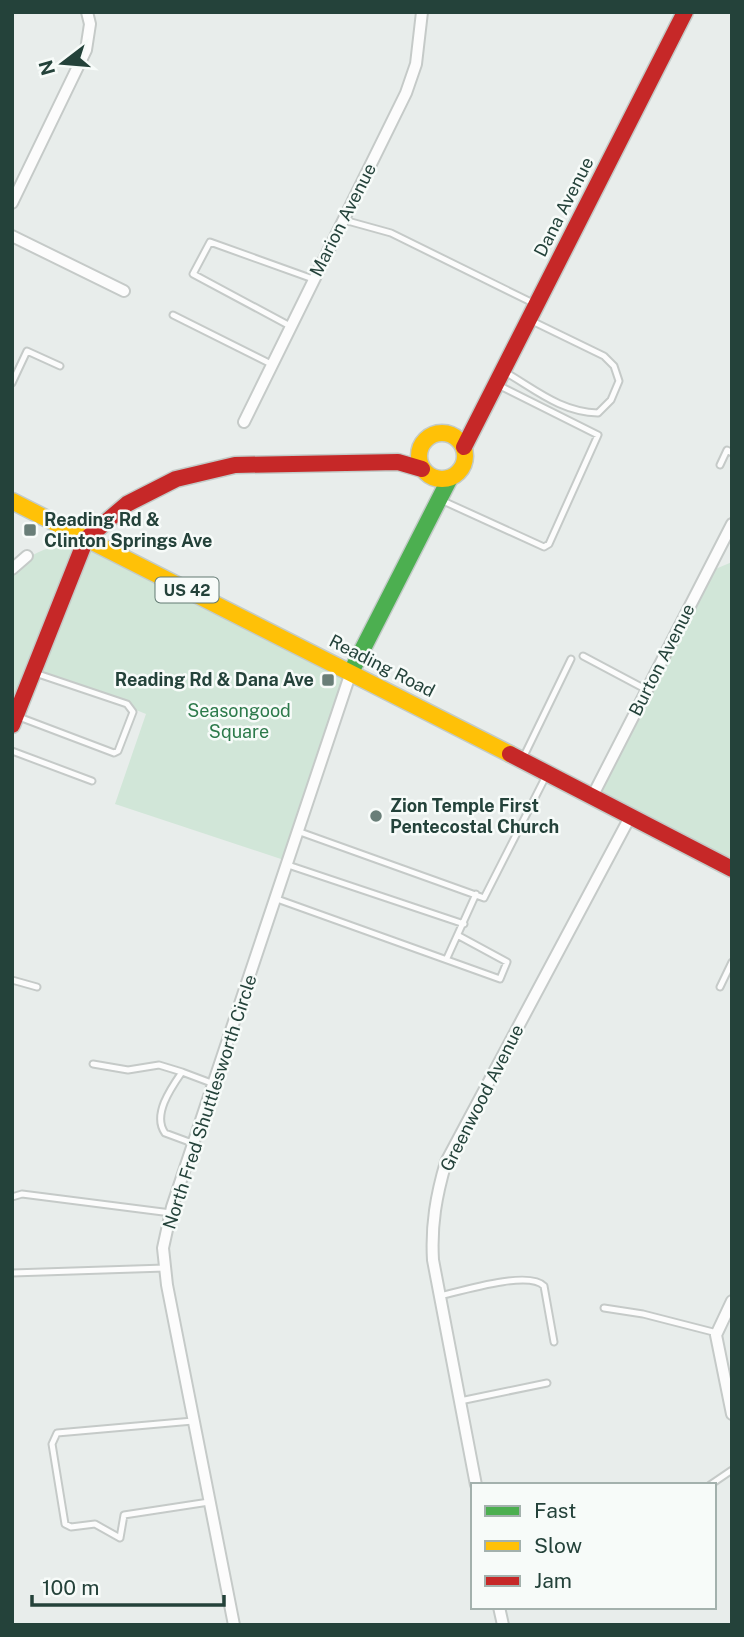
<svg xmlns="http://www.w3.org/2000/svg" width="744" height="1637" viewBox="0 0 744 1637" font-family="'Public Sans',sans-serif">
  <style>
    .green { fill: #d1e6d8 }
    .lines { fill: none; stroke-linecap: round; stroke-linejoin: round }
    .lane-casing { stroke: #c5cac8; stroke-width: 9 }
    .street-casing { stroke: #c5cac8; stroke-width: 14 }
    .fast-casing { stroke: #c3cbc8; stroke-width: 19 }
    .slow-casing { stroke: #c3cbc8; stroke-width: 19 }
    .jam-casing { stroke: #c3cbc8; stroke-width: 19 }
    .lane { stroke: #fcfcfc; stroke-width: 5 }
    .street { stroke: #fcfcfc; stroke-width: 10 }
    .fast { stroke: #4caf50; stroke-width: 16 }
    .slow { stroke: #ffc107; stroke-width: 16 }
    .jam { stroke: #c62828; stroke-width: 16 }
    .poi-dot { fill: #697e78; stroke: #f7fbf9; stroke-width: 2.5 }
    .labels { text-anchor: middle; stroke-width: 5; stroke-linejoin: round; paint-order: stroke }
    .shield { fill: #f7fbf9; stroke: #637a73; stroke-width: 2 }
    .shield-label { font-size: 16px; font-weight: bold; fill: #24423a }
    .street-label { font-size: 18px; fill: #24423a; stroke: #f7fbf9 }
    .poi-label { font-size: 18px; font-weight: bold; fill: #24423a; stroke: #f7fbf9; text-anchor: start }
    .park-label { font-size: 18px; fill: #2d7a4b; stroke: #f7fbf9 }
  </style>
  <rect width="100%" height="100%" fill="#e8edeb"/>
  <path class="green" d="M86 539 351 672 290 862 115 804 146 714 35 669 12 725V569C35 550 57 544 86 539Z
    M732 562V869L592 797 706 573Z"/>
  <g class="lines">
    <g class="lane-casing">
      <path id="lane" d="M344 220 391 233 533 303
        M173 315 271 364
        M290 326 193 274 210 242 313 279
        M505 372C536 390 561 412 598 413L611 400 619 381 614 366 604 356 532 321
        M12 383 27 351 60 366
        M720 465 727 450 732 453
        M441 500 544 547 549 544 598 435 498 385
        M583 656 647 690
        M19 717 114 753 118 751 133 712 127 704 35 673
        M12 751 92 781
        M523 758 571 659
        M300 832 484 898 546 776
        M288 865 464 924
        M277 899 500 979 507 962 459 936
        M447 958 476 894
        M12 980 37 987
        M720 987 732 962
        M93 1064 128 1070 159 1065 182 1072
        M192 1143 165 1133C152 1115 171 1088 182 1072L214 1084
        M12 1197 22 1194 171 1213
        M12 1273 165 1268
        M440 1296C461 1291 529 1270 544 1286L554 1342
        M604 1308 643 1314 717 1333
        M460 1401 547 1383
        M193 1421 57 1433 52 1444 65 1524 71 1527 95 1524 120 1538 124 1515 209 1502
        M710 1485 732 1470"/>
    </g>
    <g class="street-casing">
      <path id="street" d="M12 203 86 50 90 24 87 12
        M12 236 124 291
        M244 422 406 93 416 64 422 12
        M12 569 27 556
        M592 797 732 524
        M732 1301 716 1335 732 1414
        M476 1485 433 1260C431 1225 436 1196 446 1162L630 817
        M499 1607 503 1625
        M234 1625 167 1285 163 1248 172 1207 351 672"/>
    </g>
    <g class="fast-casing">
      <path id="fast" d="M351 672 450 478"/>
    </g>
    <g class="slow-casing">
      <path id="slow" d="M419 456a23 23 0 1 1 46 0a23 23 0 1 1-46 0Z
        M12 501 510 754"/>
    </g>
    <g class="jam-casing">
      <path id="jam" d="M464 447 685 12
        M12 725 86 539 127 504 176 479 235 465 398 462 422 469
        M510 754 732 869"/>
    </g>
    <use href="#lane" class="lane"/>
    <use href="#street" class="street"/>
    <use href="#fast" class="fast"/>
    <use href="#slow" class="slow"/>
    <use href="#jam" class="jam"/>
  </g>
  <g class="poi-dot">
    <rect x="23" y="523" width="14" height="14" rx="3.5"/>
    <rect x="321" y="673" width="14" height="14" rx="3.5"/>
    <circle cx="376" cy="816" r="7"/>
  </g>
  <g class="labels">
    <rect class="shield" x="155.5" y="577.5" width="63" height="25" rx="5"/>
    <g class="shield-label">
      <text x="187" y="596">US 42</text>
    </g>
    <g class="street-label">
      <text transform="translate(564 207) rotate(-63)" y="6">Dana Avenue</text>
      <text transform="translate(343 220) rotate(-63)" y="6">Marion Avenue</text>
      <text transform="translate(662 660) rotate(-63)" y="6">Burton Avenue</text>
      <text transform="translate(382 666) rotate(27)" y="6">Reading Road</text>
      <text transform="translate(482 1098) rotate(-63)" y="6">Greenwood Avenue</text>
      <text transform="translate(210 1102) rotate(-72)" y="6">North Fred Shuttlesworth Circle</text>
    </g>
    <g class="poi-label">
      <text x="44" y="526">Reading Rd &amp;<tspan x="44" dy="21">Clinton Springs Ave</tspan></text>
      <text x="314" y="686" text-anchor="end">Reading Rd &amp; Dana Ave</text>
      <text x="390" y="812">Zion Temple First<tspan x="390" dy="21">Pentecostal Church</tspan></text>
    </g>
    <g class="park-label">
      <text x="239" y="717">Seasongood<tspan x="239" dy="21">Square</tspan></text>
    </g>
  </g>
  <rect width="744" height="1637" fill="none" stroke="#24423a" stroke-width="28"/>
  <rect x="471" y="1483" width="245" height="126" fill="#f7fbf9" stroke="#a3b1ad" stroke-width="2"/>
  <rect x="485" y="1506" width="35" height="10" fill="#4caf50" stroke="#a3b1ad" stroke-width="2"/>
  <text x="534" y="1518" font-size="21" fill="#24423a">Fast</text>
  <rect x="485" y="1541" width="35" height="10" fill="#ffc107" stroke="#a3b1ad" stroke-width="2"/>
  <text x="534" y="1553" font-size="21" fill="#24423a">Slow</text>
  <rect x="485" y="1576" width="35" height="10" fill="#c62828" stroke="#a3b1ad" stroke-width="2"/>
  <text x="534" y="1588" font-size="21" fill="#24423a">Jam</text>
  <g transform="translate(63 63) rotate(254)" stroke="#f7fbf9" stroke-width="5" paint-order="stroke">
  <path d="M0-5L12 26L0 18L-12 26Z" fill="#24423a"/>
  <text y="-10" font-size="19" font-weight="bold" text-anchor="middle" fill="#24423a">N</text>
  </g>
  <path d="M32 1595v10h192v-10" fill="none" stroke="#24423a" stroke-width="3.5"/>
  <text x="42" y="1595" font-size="21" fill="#24423a" stroke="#f7fbf9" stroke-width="5" paint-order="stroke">100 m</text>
</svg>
